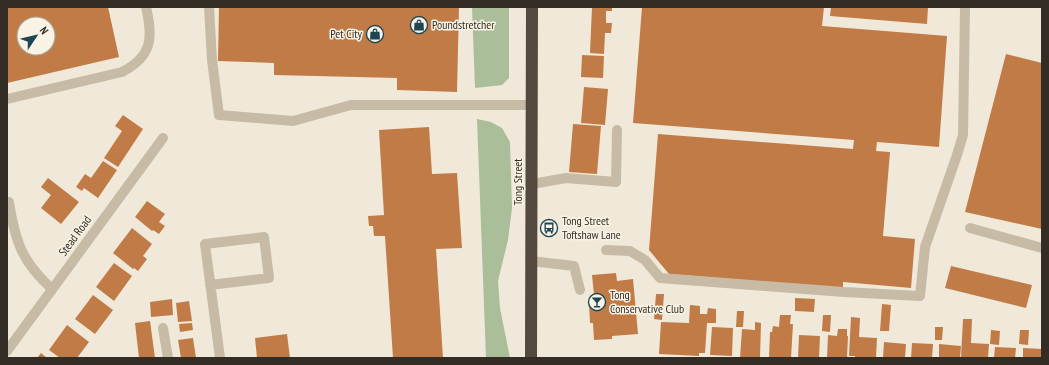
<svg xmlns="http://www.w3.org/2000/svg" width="1049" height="365" viewBox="0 0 1049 365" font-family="'PT Sans Narrow',sans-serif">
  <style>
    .green { fill: #abbe9a }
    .building { fill: #c17b46; fill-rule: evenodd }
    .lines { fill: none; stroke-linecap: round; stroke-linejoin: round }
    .minor { stroke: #c7bba5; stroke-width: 10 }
    .highway { stroke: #54493e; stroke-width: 12 }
    .labels { text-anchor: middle; stroke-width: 3; stroke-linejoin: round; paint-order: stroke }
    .poi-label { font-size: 12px; fill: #332d26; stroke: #f8f3e4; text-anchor: start }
    .street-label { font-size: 12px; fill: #332d26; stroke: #f8f3e4 }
  </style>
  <rect width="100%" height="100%" fill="#f0e9d9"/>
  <path class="green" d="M472 7H509V78L502 85 475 88Z
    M477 119 491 122 502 128 510 142 512 208 508 240 498 281 500 308 510 358H486Z"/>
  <path class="building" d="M7 7H108L119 57 7 83ZM24 24H48V48H24Z
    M219 7H459L457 92 397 90V78L274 75V63L218 61Z
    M592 7H612V11H606V23H612L611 33H605L604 54 590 53Z
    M642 7H824L822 26 947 36 939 147 877 142 876 151 890 152 883 236 915 239 911 288 843 282V288L669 274 649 250 658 134 853 149 854 140 633 123Z
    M831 7H928L927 24 830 16Z
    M1006 54 1042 63V229L965 212Z
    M582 55 604 56 603 78 581 77Z
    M584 87 608 89 605 125 581 123Z
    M123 115 143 129 118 167 104 158 122 131 115 126Z
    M573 124 601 126 597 174 569 172Z
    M429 127 432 174 457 173 462 248 436 249 443 358H393L385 236H374L373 226H369L368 216 384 215 379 130Z
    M103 161 117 170 98 198 84 188 82 191 76 187 85 174 91 178Z
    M48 178 79 202 61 224 41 208 51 195 41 187Z
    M147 201 165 214 159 222 165 226 159 234 153 230 152 231 135 217Z
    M132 228 152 244 143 256 147 259 138 271 134 268 133 269 113 253Z
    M114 263 132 276 114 301 96 287Z
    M951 266 1032 285 1026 308 945 288Z
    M616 273 617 281 633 279 638 334 612 336V339L594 340 593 323H590L589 304H595L592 275Z
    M656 294H664L662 320 654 319Z
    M93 295 113 310 95 334 75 319Z
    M795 298 815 299 814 312 795 311Z
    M172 299 173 315 151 317 150 302Z
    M189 301 192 321 178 322 176 303Z
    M882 304 891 305 889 331H880Z
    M690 305 700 306V314H707L708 308 716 309V323H707L705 353H699V356L659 354 661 322 689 323Z
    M737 311H744L743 327H736Z
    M780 315H791L790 324H793L791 358H769L770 332H772L773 326 779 327Z
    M823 315H831L830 332 822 331Z
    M851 317 860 318 859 337 877 338 876 358H855V356H849Z
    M963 319H972L971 343 989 344 988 358H961Z
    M150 321 155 358H139L135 323Z
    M755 322 761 323 760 358H740L742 329 755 330Z
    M192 323 193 330 180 332 179 324Z
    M67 325 89 342 77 358H60L49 350Z
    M712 327 733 328 732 356 710 355Z
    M935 327H943L942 340H935Z
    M838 329H847V336H848L847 358H827L828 335 837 336Z
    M991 330 1000 331 999 345 990 344Z
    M1020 330H1029L1028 345 1019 344Z
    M287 334 290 358H257L255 338Z
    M799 335 820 336 819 358H798Z
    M193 338 196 358H181L178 340Z
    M884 342 906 344 905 358H883Z
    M912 343 933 344 932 358H911Z
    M939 344 961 346 960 358H939Z
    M995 347 1016 348 1015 358H994Z
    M1023 348 1042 349V358H1023Z
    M41 353 47 358H37Z"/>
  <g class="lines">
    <path class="minor" d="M209 7 212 60 219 115 293 121 351 105H532
      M7 99 122 72C153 56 153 37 146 7
      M532 184 566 178 616 182 617 130
      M9 202C15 241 22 262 52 289
      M970 228 1042 248
      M606 250 630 251 645 260 660 278 844 292 920 296 925 247 957 155 963 135 965 7
      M531 261 574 266 580 290
      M210 285 269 278 264 237 205 244 220 358
      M163 328 168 358
      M7 351 163 138"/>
    <path class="highway" d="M531 358 532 7"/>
  </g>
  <defs>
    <g id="shop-ring" transform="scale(0.9)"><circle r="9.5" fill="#f8f3e4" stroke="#1e4553" stroke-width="1.5"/><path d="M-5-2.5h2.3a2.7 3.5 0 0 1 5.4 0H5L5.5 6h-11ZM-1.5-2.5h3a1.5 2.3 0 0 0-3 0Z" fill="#1e4553"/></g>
    <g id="bus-ring" transform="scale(0.9)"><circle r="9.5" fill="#f8f3e4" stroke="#1e4553" stroke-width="1.5"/><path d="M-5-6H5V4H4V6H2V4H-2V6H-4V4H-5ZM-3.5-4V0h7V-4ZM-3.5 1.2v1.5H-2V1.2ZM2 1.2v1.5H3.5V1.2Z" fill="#1e4553"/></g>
    <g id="bar-ring" transform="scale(0.9)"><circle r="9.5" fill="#f8f3e4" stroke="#1e4553" stroke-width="1.5"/><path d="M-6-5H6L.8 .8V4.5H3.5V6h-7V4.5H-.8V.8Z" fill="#1e4553"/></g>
  </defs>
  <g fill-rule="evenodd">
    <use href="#shop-ring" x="419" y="25"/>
    <use href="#shop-ring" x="375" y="34"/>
    <use href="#bus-ring" x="549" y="228"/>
    <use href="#bar-ring" x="597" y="302"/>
  </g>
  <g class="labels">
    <g class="poi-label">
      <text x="432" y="29">Poundstretcher</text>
      <text x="362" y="38" text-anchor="end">Pet City</text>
      <text x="562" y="225">Tong Street<tspan x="562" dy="14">Toftshaw Lane</tspan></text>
      <text x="610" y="299">Tong<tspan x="610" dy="14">Conservative Club</tspan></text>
    </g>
    <g class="street-label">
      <text transform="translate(518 182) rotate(-90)" y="4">Tong Street</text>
      <text transform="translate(75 236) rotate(-54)" y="4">Stead Road</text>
    </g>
  </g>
  <rect width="1049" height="365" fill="none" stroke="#332d26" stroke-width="16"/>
  <g transform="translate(36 36) rotate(55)"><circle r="19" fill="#f8f3e4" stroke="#a9a498"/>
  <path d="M0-3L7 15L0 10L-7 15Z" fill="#1e4553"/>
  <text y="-6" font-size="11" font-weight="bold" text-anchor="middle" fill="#332d26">N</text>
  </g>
</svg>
